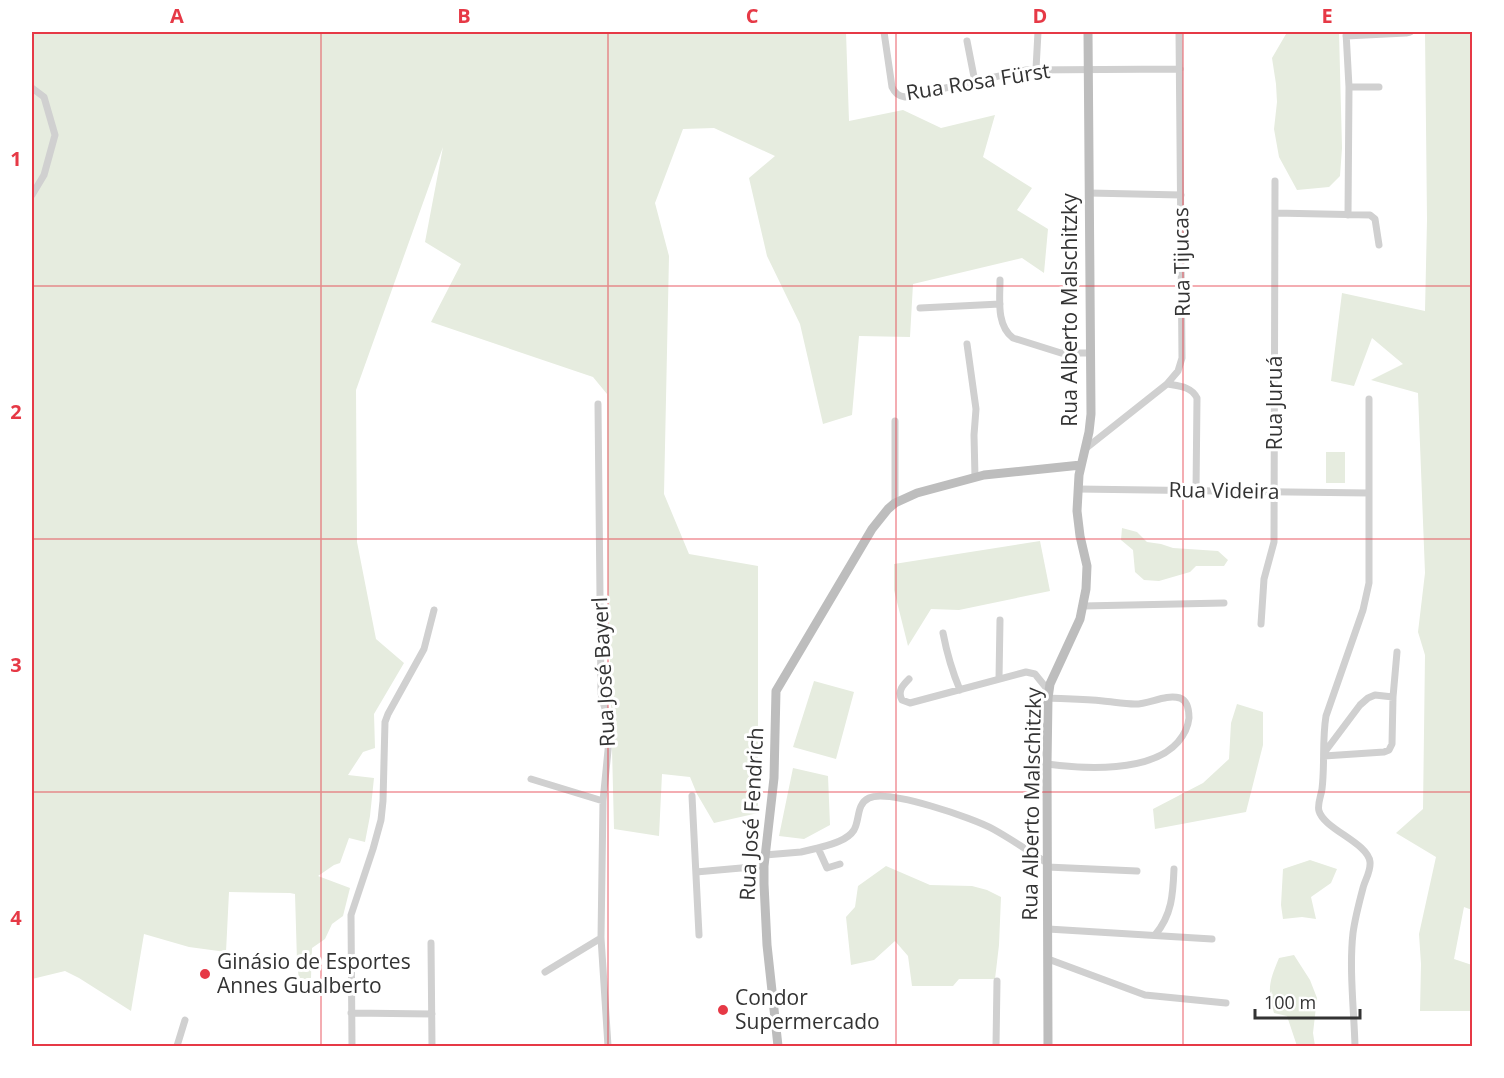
<svg xmlns="http://www.w3.org/2000/svg" width="1504" height="1078" viewBox="0 0 1504 1078" font-family="'Open Sans',sans-serif">
  <style>
    .green { fill: #e6ecdf }
    .lines { fill: none; stroke-linecap: round; stroke-linejoin: round }
    .street { stroke: #d0d0d0; stroke-width: 7 }
    .secondary { stroke: #bdbdbd; stroke-width: 9 }
    .grid { fill: none; stroke: #e63946; stroke-width: 1.5; stroke-opacity: 0.55 }
    .poi-dot { fill: #e63946; stroke: #fff; stroke-width: 2 }
    .labels { text-anchor: middle; stroke-width: 6; stroke-linejoin: round; paint-order: stroke }
    .street-label { font-size: 21px; fill: #333; stroke: #fff }
    .poi-label { font-size: 21px; fill: #333; stroke: #fff; text-anchor: start }
    .neatline { fill: none; stroke: #e63946; stroke-width: 2 }
    .grid-label { font-size: 20px; text-anchor: middle; font-weight: bold; fill: #e63946 }
  </style>
  <rect width="100%" height="100%" fill="#fff"/>
  <path class="green" d="M32 32H846L849 121 903 110 941 128 995 115 983 157 1032 188 1017 210 1048 229 1044 273 1022 258 913 284 910 337 859 336 852 415 823 424 800 324 767 256 749 178 775 156 714 128 683 129 655 203 669 256 664 494 689 554 758 566V813L714 823 697 794 690 777 662 774 659 836 614 829 608 587 607 394 593 377 431 322 461 264 425 242 443 147 356 390 357 542 376 639 404 663 374 714 375 748 363 752 348 775 374 778 370 816 365 842 349 838 340 863 334 865 318 876 350 888 343 916 332 924 325 939 312 948 311 978 299 980 297 961 295 894 290 893 229 892 226 952 189 947 144 934 131 1011 79 978 65 971 32 979Z
    M1281 32H1339L1342 148 1340 176 1329 187 1297 190 1279 157 1274 129 1277 102 1276 84 1272 58 1286 34Z
    M1425 32H1472V910L1464 907 1454 959 1472 965V1011H1420L1421 964 1419 934 1436 857 1396 833 1423 809 1425 655 1418 632 1425 573 1418 393 1371 380 1403 364 1372 338 1354 386 1331 381 1342 293 1425 311 1427 220Z
    M1326 452H1345V483H1326Z
    M1122 528 1137 532 1147 542 1161 544 1173 548 1218 551 1228 560 1224 566H1196L1190 572 1159 581 1144 580 1135 572 1133 550 1121 540Z
    M1040 541 1050 591 959 610 931 609 908 646 894 590V564Z
    M814 681 854 692 836 759 793 747Z
    M1237 704 1263 712V745L1246 812 1155 829 1153 809 1203 783 1229 759 1231 723Z
    M793 768 828 776 830 825 804 839 779 836Z
    M1310 860 1337 869 1331 883 1311 897 1316 919 1302 917 1283 919 1281 905 1283 869Z
    M886 866 930 885 972 886 987 890 1001 897 999 945 995 979H959L953 986H912L908 956 895 941 874 960 851 965 846 917 855 907 858 886Z
    M1294 955 1310 980 1317 998 1313 1033 1315 1046H1297L1287 1016 1274 1013C1267 989 1269 982 1279 958Z"/>
  <g class="lines">
    <path class="street" d="M884 32 892 87C895 93 898 96 905 97L1026 70 1180 69
      M1346 32 1349 87 1348 215
      M1346 36 1406 33 1410 32
      M967 41 975 82
      M1036 69 1038 32
      M1349 87H1379
      M32 88 44 97 55 135 44 175 32 195
      M1089 193 1181 195
      M1275 213 1370 215 1375 219 1379 245
      M1000 280C1000 299 996 325 1013 338L1061 353H1091
      M920 308 1000 304
      M967 344 976 409 974 435 975 477
      M1167 384C1178 386 1191 386 1197 398L1196 491
      M598 404 601 693C603 706 609 717 610 730L603 801 601 938 608 1046
      M895 421V503
      M1085 449 1167 384 1178 371 1182 358 1179 32
      M1078 489 1369 493
      M1083 606 1224 603
      M1261 624 1264 579 1274 542 1275 181
      M943 633C947 654 952 671 960 690
      M909 679C903 685 897 691 902 700L910 703 1026 672 1035 674 1048 690
      M999 679 1000 620
      M1324 753 1360 705 1368 698 1375 695 1393 697
      M1324 756 1384 752 1389 750 1392 744 1393 697 1397 652
      M1047 764C1084 769 1151 773 1178 742 1184 735 1188 728 1189 718 1189 710 1188 701 1180 698 1165 694 1150 704 1135 704 1124 704 1114 702 1103 701 1085 699 1066 699 1048 698
      M531 779 603 801
      M692 796 699 935
      M818 848C829 845 847 841 854 830 860 820 856 804 869 798 889 789 973 818 993 829 1011 839 1029 851 1047 863
      M765 855 801 852 818 848 827 868 840 864
      M1047 867 1137 871
      M696 872 764 866
      M1048 929 1212 939
      M1155 935C1172 915 1173 894 1174 869
      M431 943 432 1046
      M1048 959 1145 995 1226 1003
      M545 972 601 938
      M351 1013 432 1014
      M177 1046 185 1020
      M352 1046 351 915 373 849 381 820 383 801 385 722 388 714 424 649 434 610
      M996 1046 997 981
      M1355 1046C1354 1010 1349 969 1353 933 1355 918 1359 903 1363 888 1365 880 1371 871 1370 862 1368 843 1324 829 1319 811 1317 805 1321 796 1322 789 1325 765 1322 740 1326 716L1363 610 1369 583V399"/>
    <path class="secondary" d="M778 1046 767 945 764 884V866L774 778 776 691 872 529 888 509 895 503 917 493 984 475 1081 465
      M1048 1046 1047 764 1048 698 1050 684 1080 619 1086 589 1087 566 1080 536 1077 511 1079 475 1089 432 1091 414 1088 32"/>
  </g>
  <path class="grid" d="M321 32V1046M608 32V1046M896 32V1046M1183 32V1046M32 286H1472M32 539H1472M32 792H1472"/>
  <g class="poi-dot">
    <circle cx="205" cy="974" r="6"/>
    <circle cx="723" cy="1010" r="6"/>
  </g>
  <g class="labels">
    <g class="street-label">
      <text transform="translate(978 82) rotate(-9)" y="7">Rua Rosa Fürst</text>
      <text transform="translate(1182 262) rotate(-91)" y="7">Rua Tijucas</text>
      <text transform="translate(1070 310) rotate(-90)" y="7">Rua Alberto Malschitzky</text>
      <text transform="translate(1275 403) rotate(-90)" y="7">Rua Juruá</text>
      <text transform="translate(1224 491) rotate(1)" y="7">Rua Videira</text>
      <text transform="translate(604 672) rotate(-93)" y="7">Rua José Bayerl</text>
      <text transform="translate(1032 804) rotate(-89)" y="7">Rua Alberto Malschitzky</text>
      <text transform="translate(752 814) rotate(-87)" y="7">Rua José Fendrich</text>
    </g>
    <g class="poi-label">
      <text x="217" y="969">Ginásio de Esportes<tspan x="217" dy="24">Annes Gualberto</tspan></text>
      <text x="735" y="1005">Condor<tspan x="735" dy="24">Supermercado</tspan></text>
    </g>
  </g>
  <rect width="1504" height="1078" fill="none" stroke="#ffffff" stroke-width="66"/>
  <path d="M1255 1009v9h105v-9" fill="none" stroke="#333333" stroke-width="3"/>
  <text x="1264" y="1009" font-size="18" fill="#333333" stroke="#ffffff" stroke-width="4.5" paint-order="stroke">100 m</text>
  <rect x="33" y="33" width="1438" height="1012" class="neatline"/>
  <g class="grid-label">
    <text x="177" y="23">A</text>
    <text x="464" y="23">B</text>
    <text x="752" y="23">C</text>
    <text x="1040" y="23">D</text>
    <text x="1327" y="23">E</text>
    <text x="16" y="166">1</text>
    <text x="16" y="419">2</text>
    <text x="16" y="672">3</text>
    <text x="16" y="925">4</text>
  </g>
</svg>
